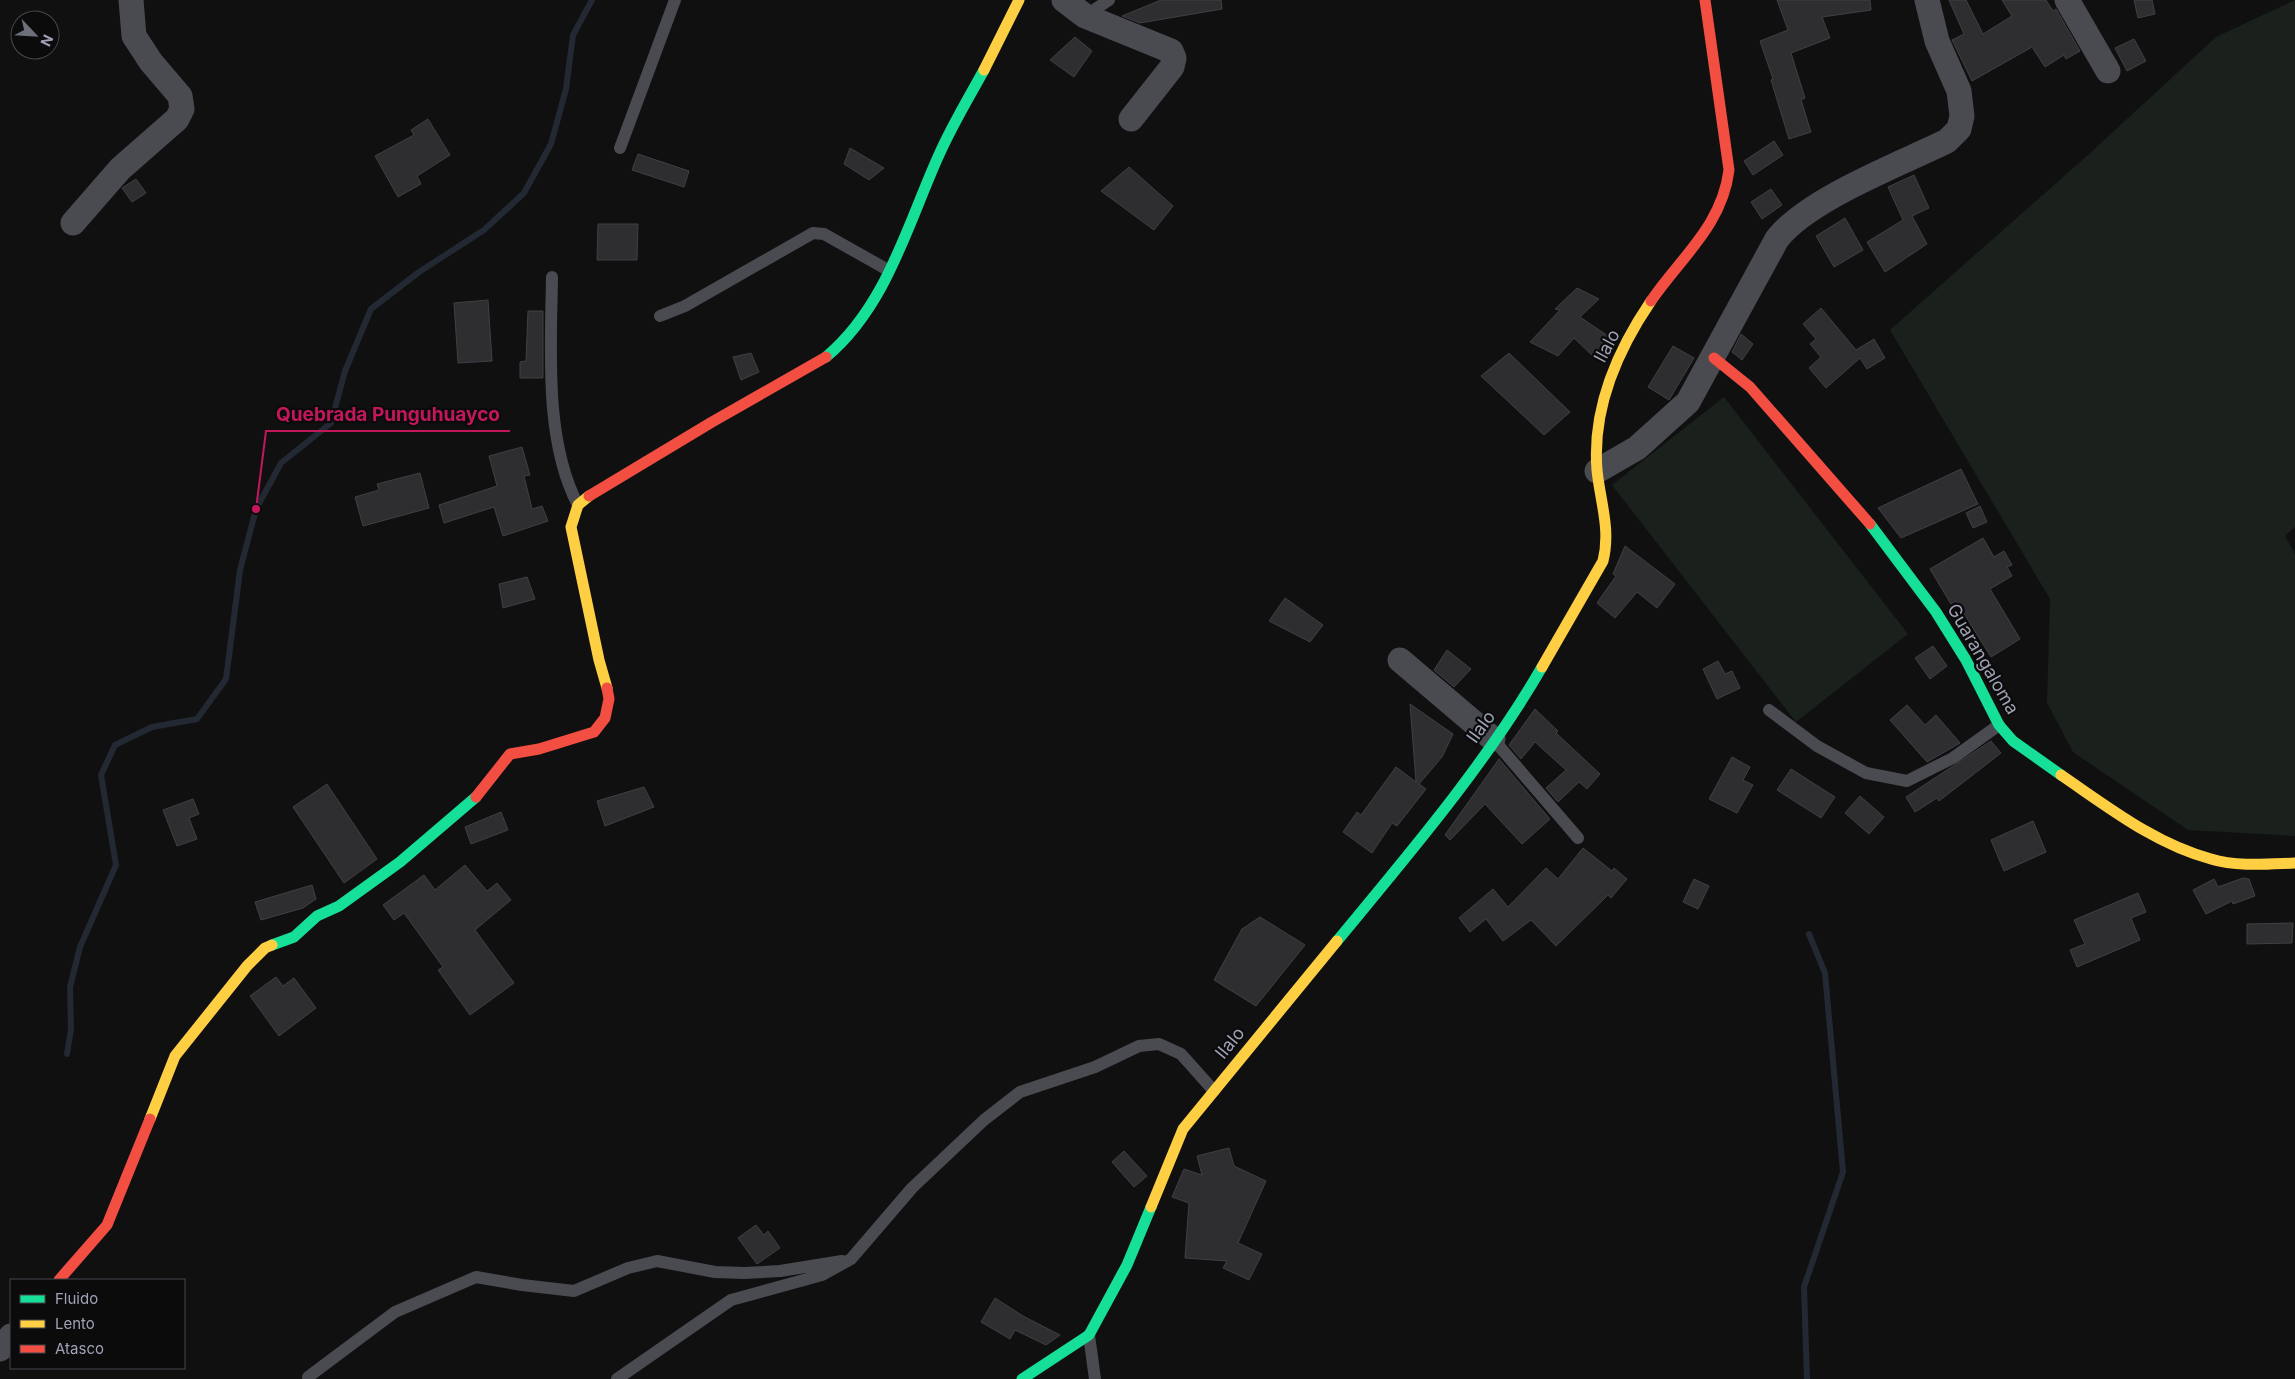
<svg xmlns="http://www.w3.org/2000/svg" width="2295" height="1379" viewBox="0 0 2295 1379" font-family="Inter,sans-serif">
  <style>
    .green { fill: #1a211c }
    .lines { fill: none; stroke-linecap: round; stroke-linejoin: round }
    .stream { stroke: #232933; stroke-width: 6 }
    .building { fill: #2e2e31; stroke: #3f4045 }
    .lane { stroke: #4a4b51; stroke-width: 12 }
    .street { stroke: #4a4b51; stroke-width: 25 }
    .fast { stroke: #16e098; stroke-width: 11 }
    .slow { stroke: #ffcf43; stroke-width: 11 }
    .jam { stroke: #f24e42; stroke-width: 11 }
    .labels { text-anchor: middle; stroke-width: 4.5; stroke-linejoin: round; paint-order: stroke }
    .street-label { font-size: 18px; fill: #9fa2b4; stroke: #0b0b0c }
    .leader { fill: none; stroke: #c2185b; stroke-width: 2 }
    .callout-dot { fill: #c2185b; stroke: #0b0b0c; stroke-width: 2 }
    .callout-label { font-size: 19px; text-anchor: middle; font-weight: bold; fill: #c2185b; stroke: #0b0b0c; stroke-width: 4.5; stroke-linejoin: round; paint-order: stroke }
  </style>
  <rect width="100%" height="100%" fill="#101011"/>
  <path class="green" d="M2295 0V527L2285 536 2295 554V836L2188 830 2073 752 2047 703 2050 599 1890 330 2089 154 2216 37Z
    M1724 397 1908 634 1796 722 1612 485Z"/>
  <g class="lines">
    <path class="stream" d="M67 1054 71 1029 70 987 80 947 116 865 101 775 115 745 152 727 197 719 226 679 240 570 256 509 281 463 331 423 345 371 371 309 419 272 484 230 524 193 551 144 566 89 573 35 592 0
      M1807 1379 1804 1287 1843 1172 1825 973 1809 934"/>
  </g>
  <path class="building" d="M1161 0H1221L1222 9 1140 23 1122 16Z
    M1777 0H1870L1871 10 1822 17 1830 38 1791 53 1805 98 1801 100 1811 132 1789 139 1771 80 1773 79 1760 41 1788 30Z
    M1949 0H1966L1983 34 2012 16 2002 0H2046L2053 11 2056 9 2080 51 2066 59 2064 55 2045 67 2032 47 1972 81 1952 40 1964 34Z
    M2134 0H2152L2155 14 2138 18Z
    M1075 37 1092 51 1074 77 1050 60Z
    M2134 39 2146 61 2127 71 2115 48Z
    M428 119 450 155 417 176 421 184 398 197 375 156 414 135 411 130Z
    M1774 141 1783 155 1753 175 1744 161Z
    M850 148 884 168 869 180 844 164Z
    M638 154 689 171 684 187 632 170Z
    M1129 167 1173 206 1154 230 1101 191Z
    M1914 175 1929 208 1912 216 1927 244 1885 272 1867 242 1903 220 1888 187Z
    M136 179 146 193 132 202 122 188Z
    M1771 189 1782 205 1762 219 1751 202Z
    M1845 218 1863 250 1834 267 1816 236Z
    M598 224H638L637 260H597Z
    M1577 288 1599 299 1580 317 1608 336 1595 358 1574 338 1558 356 1530 342 1560 310 1555 309Z
    M488 300 492 361 458 363 454 303Z
    M1821 308 1856 350 1874 339 1885 358 1867 369 1860 358 1826 388 1809 368 1821 357 1810 344 1816 339 1803 324Z
    M528 311H543V378H520V362L526 361Z
    M1741 334 1753 344 1742 360 1732 352Z
    M1673 346 1694 358 1669 400 1648 387Z
    M751 353 759 372 741 380 733 357Z
    M1509 353 1570 412 1544 435 1481 376Z
    M522 447 530 475 524 476 532 509 542 506 548 521 503 536 494 507 444 523 439 505 497 486 489 456Z
    M1961 469 1978 504 1901 538 1878 508Z
    M420 473 429 508 363 526 355 497 379 490 377 484Z
    M1980 506 1987 522 1973 528 1966 513Z
    M1983 538 1994 557 2004 551 2012 565 2007 567 2012 576 1990 589 2020 639 1991 657 1956 601 1951 604 1930 569Z
    M1625 546 1675 584 1657 608 1637 592 1615 618 1597 603 1616 576 1613 574Z
    M527 577 535 599 503 608 499 584Z
    M1285 598 1323 625 1310 642 1269 621Z
    M1933 646 1947 666 1930 679 1915 658Z
    M1447 650 1471 669 1454 687 1434 670Z
    M1718 661 1725 674 1732 671 1740 688 1717 699 1703 669Z
    M1410 704 1453 734 1442 757 1419 784 1426 789 1397 826 1392 823 1372 853 1343 832 1357 812 1361 815 1396 767 1416 782Z
    M1907 705 1925 725 1936 715 1960 743 1927 762 1890 720Z
    M1535 709 1558 731 1556 733 1600 774 1587 789 1579 782 1558 802 1546 788 1566 770 1535 742 1521 759 1509 745Z
    M1991 741 2001 753 1939 801 1937 798 1915 812 1906 797Z
    M1732 757 1750 767 1743 780 1753 785 1737 813 1709 799Z
    M1499 759 1550 819 1522 844 1485 804 1450 840 1445 835Z
    M1791 769 1835 797 1821 818 1777 790Z
    M327 784 377 859 344 883 293 807Z
    M644 787 654 807 605 826 597 801Z
    M1860 796 1884 817 1869 834 1845 813Z
    M193 799 199 814 189 818 197 839 177 846 163 810Z
    M501 812 508 830 471 844 465 827Z
    M2033 821 2046 852 2004 871 1991 840Z
    M1583 848 1612 871 1614 868 1627 879 1611 898 1608 895 1556 946 1531 920 1503 941 1486 919 1470 932 1459 918 1493 889 1508 907 1546 868 1558 879Z
    M465 865 487 891 497 883 511 900 475 930 514 983 470 1015 438 970 443 967 404 913 394 920 383 905 424 875 435 890Z
    M2243 878 2249 879 2255 896 2233 904 2232 901 2206 914 2193 890 2214 879 2218 887Z
    M1694 879 1709 886 1698 909 1683 902Z
    M312 885 316 899 303 908 261 920 255 902Z
    M2138 893 2146 912 2131 918 2140 940 2077 967 2070 950 2085 944 2074 920Z
    M1260 917 1305 945 1256 1006 1214 980 1242 929Z
    M2293 923 2292 943 2247 944V924Z
    M276 977 283 986 294 978 316 1008 279 1036 250 996Z
    M1229 1148 1234 1166 1266 1181 1238 1243 1262 1254 1249 1280 1223 1268 1227 1261 1185 1258 1189 1203 1172 1197 1184 1169 1202 1175 1197 1156Z
    M1124 1151 1147 1176 1134 1187 1112 1162Z
    M756 1225 764 1235 768 1231 780 1248 757 1264 738 1238Z
    M995 1298 1023 1316 1060 1335 1046 1345 1015 1330 1010 1339 981 1322Z"/>
  <g class="lines">
    <path class="lane" d="M1085 16 1109 0
      M620 148 675 0
      M552 277C551 347 544 441 578 505
      M660 316 685 306 813 233 824 234 888 270
      M1769 710 1817 746 1866 773 1907 781 1953 758 1999 725
      M1493 739 1578 838
      M1089 1335 1095 1379
      M308 1377 395 1312 476 1277 522 1285 574 1291 628 1268 657 1261 715 1272 744 1273 780 1271 842 1261
      M617 1379 731 1300 822 1275 851 1259 912 1188 984 1120 1020 1092 1095 1067 1139 1046 1159 1044 1181 1054 1214 1091"/>
    <path class="street" d="M1064 0 1085 16 1171 51 1174 58 1172 67 1131 119
      M2067 0 2108 71
      M73 223 120 169 177 119 182 109 180 96 151 62 134 36 131 0
      M1597 471 1637 448 1688 402 1777 239C1808 199 1900 164 1947 141L1959 129 1962 116 1959 91 1937 41 1927 0
      M1400 660 1493 739
      M0 1349 11 1336"/>
    <path class="fast" d="M826 357C886 307 907 226 938 157 951 127 968 99 984 70
      M1870 524 1936 612 1966 660 1999 725 2013 741 2061 775
      M1337 941C1408 855 1486 764 1542 667
      M272 945 294 937 317 916 339 906 400 862 476 797
      M1022 1379 1089 1335 1127 1265 1151 1207"/>
    <path class="slow" d="M984 70 1019 0
      M589 496 578 505 571 527 599 660 607 688
      M1542 667 1603 561C1611 529 1600 501 1597 470 1592 409 1617 351 1651 301
      M2061 775C2108 807 2155 844 2211 859 2237 867 2268 864 2295 863
      M150 1119 175 1056 247 966 265 948 272 945
      M1151 1207 1183 1129 1337 941"/>
    <path class="jam" d="M1651 301C1681 257 1722 226 1729 170L1705 0
      M1714 358 1750 387 1870 524
      M589 496 712 422 826 357
      M476 797 510 754 539 749 594 732 605 718 609 699 607 688
      M59 1280 107 1225 150 1119"/>
  </g>
  <g class="labels">
    <g class="street-label">
      <text transform="translate(1607 346) rotate(-62)" y="6">Ilalo</text>
      <text transform="translate(1983 659) rotate(60)" y="6">Guarangaloma</text>
      <text transform="translate(1481 727) rotate(-54)" y="6">Ilalo</text>
      <text transform="translate(1230 1043) rotate(-51)" y="6">Ilalo</text>
    </g>
  </g>
  <path class="leader" d="M256 509L266 431H510"/>
  <circle class="callout-dot" cx="256" cy="509" r="5"/>
  <g class="callout-label">
    <text x="388" y="421">Quebrada Punguhuayco</text>
  </g>
  <rect x="10" y="1279" width="175" height="90" fill="#0b0b0c" stroke="#46474f"/>
  <rect x="20" y="1295" width="25" height="8" fill="#16e098" stroke="#46474f"/>
  <text x="55" y="1304" font-size="15" fill="#9fa2b4">Fluido</text>
  <rect x="20" y="1320" width="25" height="8" fill="#ffcf43" stroke="#46474f"/>
  <text x="55" y="1329" font-size="15" fill="#9fa2b4">Lento</text>
  <rect x="20" y="1345" width="25" height="8" fill="#f24e42" stroke="#46474f"/>
  <text x="55" y="1354" font-size="15" fill="#9fa2b4">Atasco</text>
  <g transform="translate(35 35) rotate(115)"><circle r="24" fill="#0b0b0c" stroke="#46474f"/>
  <path d="M0-4L9 19L0 12L-9 19Z" fill="#6d6f7b"/>
  <text y="-8" font-size="14" font-weight="bold" text-anchor="middle" fill="#9fa2b4">N</text>
  </g>
</svg>
